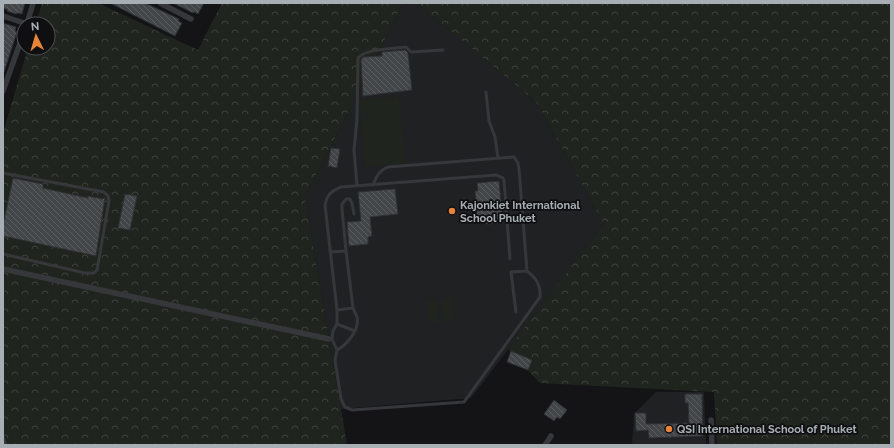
<svg xmlns="http://www.w3.org/2000/svg" width="894" height="448" viewBox="0 0 894 448" font-family="Raleway,sans-serif">
  <style>
    .built { fill: #202123 }
    .grass { fill: #1f251e }
    .forest { fill: url(#forest-crowns) }
    .building { fill: url(#building-back-hatch); stroke: #2e2f32 }
    .lines { fill: none; stroke-linecap: round; stroke-linejoin: round }
    .lane { stroke: #35373a; stroke-width: 3 }
    .street { stroke: #35373a; stroke-width: 5.5 }
    .poi-dot { fill: #e7843a; stroke: #0f0f11; stroke-width: 1.5 }
    .labels { text-anchor: middle; stroke-width: 3.5; stroke-linejoin: round; paint-order: stroke }
    .poi-label { font-size: 11px; font-weight: bold; fill: #a7afb5; stroke: #0f0f11; text-anchor: start }
  </style>
  <defs>
    <pattern id="forest-crowns" width="20" height="18" patternUnits="userSpaceOnUse"><rect width="20" height="18" fill="#1f251e"/><path d="M2 6a3 3 0 1 1 6 0M12 15a3 3 0 1 1 6 0" fill="none" stroke="#3d423c"/></pattern>
    <pattern id="building-back-hatch" width="6" height="6" patternUnits="userSpaceOnUse"><rect width="6" height="6" fill="#434649"/><path d="M-1 5l2 2M0 0l6 6M5-1l2 2" fill="none" stroke="#5b5e61"/></pattern>
  </defs>
  <rect width="100%" height="100%" fill="#141416"/>
  <path class="built" d="M403 3H417L537 103 604 224 471 398 341 409 305 197Z
    M656 392H704L706 445H632L634 414Z"/>
  <path class="grass" d="M399 97 406 163 365 167 359 100Z
    M452 297 455 321 444 322 441 298Z
    M437 299 440 322 429 323 426 300Z"/>
  <path class="forest" d="M42 3H98L198 50 222 3H403L305 197 347 445H3V133L28 48H48V24H36Z
    M417 3H891V445H717L714 392 540 383 508 349 604 224 537 103Z"/>
  <path class="building" d="M3 3H25L22 14 17 13 16 14 7 11 8 10 3 8Z
    M110 3H145L179 19 178 21 182 23 175 36Z
    M173 3H204L198 14 194 12 193 13Z
    M3 23 16 27 15 31 17 32 4 72 3 71Z
    M405 50 408 53 412 90 363 96 361 59 364 57 382 56V52Z
    M331 148 340 149 337 168 328 166Z
    M13 178 43 184V188L88 198V196L103 199 104 198H105L96 256 3 236V225Z
    M499 181 503 223 486 224V218L477 219 475 191H478L477 183Z
    M395 189 398 214 370 217 372 236 368 237V244L349 246 347 222 361 221 358 192Z
    M125 194 137 196 130 230 118 228Z
    M511 351 532 360 528 370 507 362Z
    M685 394H702L703 436 649 438 648 430 636 431 635 413H646V424L689 423 688 403H685Z
    M554 400 567 410 560 419 557 417 554 421 544 414Z"/>
  <g class="lines">
    <path class="lane" d="M486 92 489 121 495 137 498 158
      M3 173 104 192 108 196 109 201 97 270 94 273H85L3 254
      M357 186 354 150 357 119 358 58C367 48 393 49 406 47L411 52 443 50
      M346 251 342 209V204L346 199H350L352 203 354 214
      M330 252 346 251 353 308
      M353 308C354 311 356 314 357 317 360 329 347 345 337 350L332 339 333 331 337 324V310Z
      M337 310 325 205C327 195 331 191 341 187L496 175 503 178 504 181 510 259
      M516 312 511 272 527 271
      M337 324 355 331
      M337 350 335 360 341 399 345 407 352 410 464 402 540 297C541 285 536 278 527 271L519 169 518 163 514 157 388 167C379 171 377 175 373 185
      M3 437 6 445"/>
    <path class="street" d="M160 3 191 19
      M3 16 27 24
      M27 24 33 3
      M3 91 24 32
      M3 269 329 339
      M711 420 712 445
      M545 445 551 436"/>
  </g>
  <g class="poi-dot">
    <circle cx="452" cy="211" r="4"/>
    <circle cx="669" cy="429" r="4"/>
  </g>
  <g class="labels">
    <g class="poi-label">
      <text x="460" y="209">Kajonkiet International<tspan x="460" dy="13">School Phuket</tspan></text>
      <text x="677" y="433">QSI International School of Phuket</text>
    </g>
  </g>
  <rect width="894" height="448" fill="none" stroke="#a7afb5" stroke-width="8"/>
  <g transform="translate(36 36) rotate(355)"><circle r="19" fill="#0f0f11" stroke="#4c4f53"/>
  <path d="M0-3L7 15L0 10L-7 15Z" fill="#e7843a"/>
  <text y="-6" font-size="11" font-weight="bold" text-anchor="middle" fill="#a7afb5">N</text>
  </g>
</svg>
